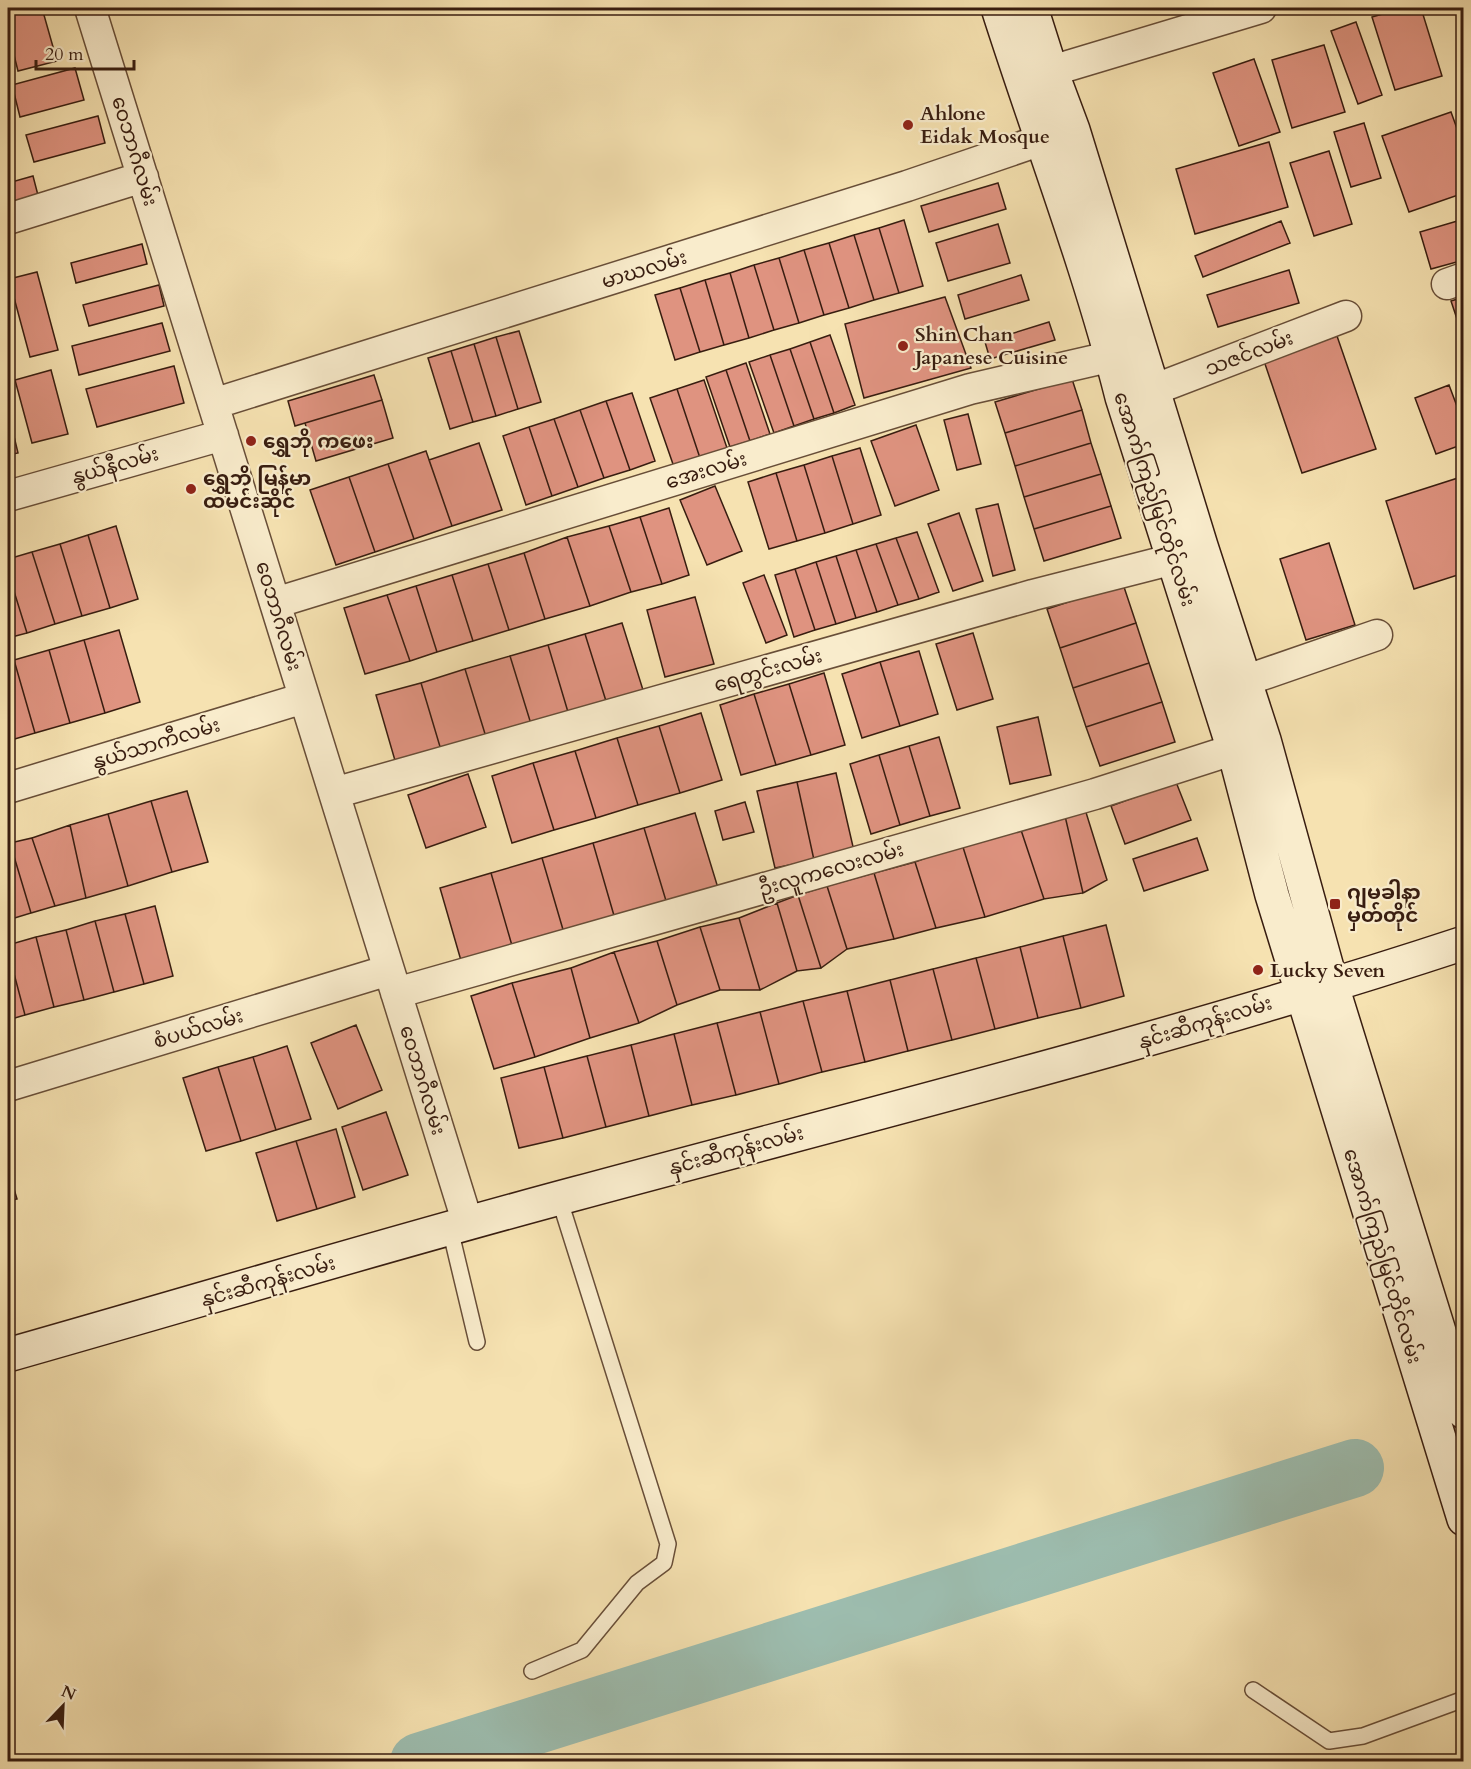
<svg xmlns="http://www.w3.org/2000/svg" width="1471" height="1769" viewBox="0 0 1471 1769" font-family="Cardo,'Noto Sans Myanmar',serif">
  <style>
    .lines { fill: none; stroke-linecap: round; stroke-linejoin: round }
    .river { stroke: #9dbdaf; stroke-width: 58 }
    .building { fill: #df9380; stroke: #381d10; stroke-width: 1.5 }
    .lane-casing { stroke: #684e38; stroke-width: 18 }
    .street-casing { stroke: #684e38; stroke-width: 33 }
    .secondary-casing { stroke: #381d10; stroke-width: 36 }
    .lane { stroke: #f9eccc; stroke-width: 15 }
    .street { stroke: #f9eccc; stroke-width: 30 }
    .secondary { stroke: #f9eccc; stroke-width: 33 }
    .poi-dot { fill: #8f2418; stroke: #f9eccc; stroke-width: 2 }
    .labels { text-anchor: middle; stroke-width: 4.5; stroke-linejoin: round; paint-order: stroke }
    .poi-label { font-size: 20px; font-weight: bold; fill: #381d10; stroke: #f9eccc; text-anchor: start }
    .street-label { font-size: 20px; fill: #381d10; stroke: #f9eccc }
  </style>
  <rect width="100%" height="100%" fill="#f6e2b1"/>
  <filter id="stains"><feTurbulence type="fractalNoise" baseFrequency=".00333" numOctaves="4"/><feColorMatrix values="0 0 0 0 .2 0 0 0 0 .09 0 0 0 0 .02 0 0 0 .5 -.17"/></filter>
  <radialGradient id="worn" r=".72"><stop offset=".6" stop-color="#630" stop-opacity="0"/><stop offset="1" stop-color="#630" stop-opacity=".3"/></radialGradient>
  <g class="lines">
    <path class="river" d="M419 1762 1355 1468"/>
  </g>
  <path class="building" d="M8 8H42L57 61 18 71 8 31Z
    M1404 8H1421L1442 76 1395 90 1372 17Z
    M1356 22 1382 95 1358 104 1331 31Z
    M1324 45 1345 112 1292 128 1272 60Z
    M1254 59 1280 132 1239 146 1213 73Z
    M75 68 84 100 20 117 12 85Z
    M1451 112 1464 148V193L1409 212 1382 136Z
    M98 116 105 143 34 162 26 135Z
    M1364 123 1381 178 1351 187 1334 132Z
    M1269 142 1288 207 1195 234 1176 169Z
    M1329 151 1352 224 1314 236 1290 163Z
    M33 176 40 203 8 212V183Z
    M998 183 1006 209 929 232 921 206Z
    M1464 219V260L1431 269 1420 232Z
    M904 220 923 286 899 293 879 228Z
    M1281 221 1290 243 1203 277 1195 256Z
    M998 224 1010 263 948 281 936 243Z
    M879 228 899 293 874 300 854 235Z
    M854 235 874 300 849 308 829 243Z
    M829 243 849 308 824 315 804 250Z
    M142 244 147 264 76 283 71 263Z
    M804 250 824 315 799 323 779 258Z
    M779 258 799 323 774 330 754 265Z
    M754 265 774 330 749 338 730 273Z
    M1289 270 1299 303 1218 327 1207 295Z
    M37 272 58 350 30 357 9 279Z
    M730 273 749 338 724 345 705 280Z
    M1021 275 1029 300 965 319 958 295Z
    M705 280 724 345 700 352 680 288Z
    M159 285 164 306 89 326 83 305Z
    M680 288 700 352 675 360 655 295Z
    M945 297 971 368 864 398 845 324Z
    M1464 297V340L1451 301Z
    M1049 322 1055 340 990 359 985 342Z
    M162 323 170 351 79 375 72 346Z
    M519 331 541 402 518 409 496 337Z
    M830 335 855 405 834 413 810 342Z
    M1337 336 1376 449 1302 473 1264 361Z
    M496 337 518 409 496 416 474 344Z
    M810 342 834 413 814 419 790 349Z
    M474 344 496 416 473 422 451 351Z
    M790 349 814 419 794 426 770 355Z
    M451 351 473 422 450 429 428 358Z
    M770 355 794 426 774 433 749 362Z
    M746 363 770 434 750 441 726 370Z
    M174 366 184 403 97 427 86 389Z
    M51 370 68 434 32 443 15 380Z
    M726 370 750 441 730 447 706 377Z
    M374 375 382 400 295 426 288 401Z
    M1072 379 1082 410 1005 433 995 402Z
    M704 380 727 448 700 458 677 389Z
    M1449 385 1464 425V444L1436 454 1415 398Z
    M677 389 700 458 674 467 650 398Z
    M632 393 655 461 630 470 606 401Z
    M382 400 393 438 316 461 305 423Z
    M606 401 630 470 604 478 580 410Z
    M580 410 604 478 578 487 554 419Z
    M1082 410 1091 443 1015 466 1005 433Z
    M8 411 18 453 8 455Z
    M968 414 981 464 957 470 944 420Z
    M554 419 578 487 552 496 529 427Z
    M916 425 939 490 895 506 871 441Z
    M529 427 552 496 526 505 503 436Z
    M479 443 502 510 452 526 429 460Z
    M1091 443 1101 474 1024 497 1015 466Z
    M860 448 881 515 853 524 832 456Z
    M426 451 452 526 414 539 388 464Z
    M832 456 853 524 825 533 804 465Z
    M388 464 414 539 375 552 349 477Z
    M804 465 825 533 797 541 776 473Z
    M776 473 797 541 769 549 748 482Z
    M1101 474 1111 506 1034 529 1024 497Z
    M349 477 375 552 336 565 310 490Z
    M1461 477 1464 483V573L1414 589 1386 501Z
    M715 486 742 551 707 565 680 500Z
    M998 504 1015 570 993 576 976 509Z
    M1111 506 1121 538 1044 561 1034 529Z
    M669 508 689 575 662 584 640 517Z
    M959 513 983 581 953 591 928 524Z
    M640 517 662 584 631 592 609 526Z
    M116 526 138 599 110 608 88 535Z
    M609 526 631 592 590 606 567 537Z
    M917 532 939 592 919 599 896 538Z
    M88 535 110 608 82 616 60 544Z
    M567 537 590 606 545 619 524 553Z
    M896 538 919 599 898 605 876 544Z
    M1329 543 1355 625 1306 640 1280 559Z
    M60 544 82 616 55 624 32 552Z
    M876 544 898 605 877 612 856 550Z
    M856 550 877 612 856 618 836 556Z
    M32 552 55 624 27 633 8 572V559Z
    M524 553 545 619 509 630 488 564Z
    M836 556 856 618 836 624 816 562Z
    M816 562 836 624 815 630 795 569Z
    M488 564 509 630 473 641 452 575Z
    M795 569 815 630 794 637 775 575Z
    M8 572 27 633 8 638Z
    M452 575 473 641 437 652 416 586Z
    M764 575 787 635 766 643 743 583Z
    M1123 584 1136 623 1060 648 1047 609Z
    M416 586 437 652 410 661 387 595Z
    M387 595 410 661 365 674 344 608Z
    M695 597 714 664 665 677 647 610Z
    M622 623 643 690 606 701 585 634Z
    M1136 623 1149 663 1073 688 1060 648Z
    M119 630 140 702 105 713 84 640Z
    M973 633 993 699 957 710 936 644Z
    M585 634 606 701 568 712 548 645Z
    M84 640 105 713 70 723 49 650Z
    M548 645 568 712 531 724 510 656Z
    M49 650 70 723 35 733 14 660Z
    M919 651 938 714 900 726 880 662Z
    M510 656 531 724 486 737 465 669Z
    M14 660 35 733 8 741V662Z
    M880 662 900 726 862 738 842 674Z
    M1149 663 1162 702 1086 727 1073 688Z
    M465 669 486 737 441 750 421 683Z
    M824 673 845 745 811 755 789 684Z
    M421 683 441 750 396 764 376 695Z
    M789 684 811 755 776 765 754 694Z
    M754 694 776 765 741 775 720 705Z
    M1162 702 1175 742 1100 766 1086 727Z
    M701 713 722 780 680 793 659 726Z
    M1038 717 1051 775 1010 784 997 727Z
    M659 726 680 793 638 805 617 738Z
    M939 737 960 808 930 816 909 746Z
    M617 738 638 805 596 818 575 751Z
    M909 746 930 816 900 825 879 755Z
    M575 751 596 818 554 830 533 763Z
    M879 755 900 825 871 834 850 764Z
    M533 763 554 830 512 843 492 776Z
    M836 773 854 851 814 860 797 782Z
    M468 774 486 827 426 848 408 795Z
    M797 782 814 860 775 868 757 791Z
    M1176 782 1191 820 1125 844 1111 806Z
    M187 791 208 862 172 872 151 801Z
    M151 801 172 872 128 886 108 814Z
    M745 802 754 832 723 840 715 811Z
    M1084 806 1107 880 1083 893 1065 816Z
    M695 813 718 888 667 904 644 828Z
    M108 814 128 886 86 898 70 825Z
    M1065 816 1083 893 1044 899 1021 830Z
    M70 825 86 898 55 906 32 838Z
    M644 828 667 904 615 919 593 843Z
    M1021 830 1044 899 985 917 962 844Z
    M32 838 55 906 31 913 10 843Z
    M1197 838 1208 870 1144 891 1133 859Z
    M8 843H10L31 913 8 920Z
    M593 843 615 919 564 933 542 858Z
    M962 844 985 917 936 928 915 862Z
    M542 858 564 933 513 949 491 873Z
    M915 862 936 928 894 939 874 873Z
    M491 873 513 949 462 964 440 888Z
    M874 873 894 939 847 949 827 886Z
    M827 886 847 949 821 968 798 895Z
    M798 895 821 968 797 971 777 903Z
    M777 903 797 971 760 990 739 918Z
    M155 906 173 976 144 984 125 914Z
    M125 914 144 984 114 992 95 921Z
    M739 918 760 990H720L700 927Z
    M95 921 114 992 84 1000 66 930Z
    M1106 925 1124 996 1081 1008 1063 936Z
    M700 927 720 990 677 1005 657 941Z
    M66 930 84 1000 54 1007 36 937Z
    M1063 936 1081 1008 1038 1018 1020 947Z
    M36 937 54 1007 25 1015 8 951V945Z
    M657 941 677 1005 639 1023 614 952Z
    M1020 947 1038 1018 995 1029 976 958Z
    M8 951 25 1015 8 1020Z
    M614 952 639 1023 590 1038 571 968Z
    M976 958 995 1029 952 1040 933 969Z
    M571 968 590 1038 535 1057 512 983Z
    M933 969 952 1040 908 1051 890 980Z
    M890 980 908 1051 865 1062 847 991Z
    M512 983 535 1057 494 1069 471 996Z
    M847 991 865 1062 822 1072 803 1001Z
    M803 1001 822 1072 779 1084 760 1012Z
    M760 1012 779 1084 736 1095 717 1023Z
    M717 1023 736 1095 692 1105 674 1034Z
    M356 1025 382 1090 338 1109 311 1043Z
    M674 1034 692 1105 649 1116 631 1045Z
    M631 1045 649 1116 606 1127 587 1056Z
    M287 1046 311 1119 276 1130 253 1057Z
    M587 1056 606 1127 563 1138 544 1067Z
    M253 1057 276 1130 241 1141 218 1067Z
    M218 1067 241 1141 206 1151 183 1078Z
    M544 1067 563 1138 519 1148 501 1078Z
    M386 1112 408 1175 363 1190 342 1127Z
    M336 1129 355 1197 317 1209 296 1141Z
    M296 1141 317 1209 277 1221 256 1153Z
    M8 1169 17 1199 8 1201Z"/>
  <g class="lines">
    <g class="lane-casing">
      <path id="lane" d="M450 1229 477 1342
        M532 1671 582 1650 637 1583 664 1563 668 1544 559 1198
        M1253 1690 1329 1741 1363 1736 1464 1699"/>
    </g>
    <g class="street-casing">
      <path id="street" d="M90 8 468 1224
        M1031 81 1051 71 1261 8
        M8 219 143 177
        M1447 284 1464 278
        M1153 390 1346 316
        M213 404 907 186 1065 132
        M8 496 223 435
        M275 603 970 389 1135 351
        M1244 681 1377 635
        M8 788 304 698
        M334 793 1033 595 1174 559 1195 549
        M396 993 1095 794 1257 742
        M8 1086 389 970"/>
    </g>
    <g class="secondary-casing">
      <path id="secondary" d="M998 8C1039 137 1089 265 1122 397L1234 750 1272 895 1464 1519
        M1031 8 1051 71 1073 130 1201 546 1264 740 1332 986 1464 1412
        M8 1355C198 1301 387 1244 578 1193 874 1113 1172 1039 1464 943"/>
    </g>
    <use href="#lane" class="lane"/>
    <use href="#street" class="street"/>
    <use href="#secondary" class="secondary"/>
  </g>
  <g class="poi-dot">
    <circle cx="908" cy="125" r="6"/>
    <circle cx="903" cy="346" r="6"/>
    <circle cx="251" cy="441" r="6"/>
    <circle cx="191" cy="489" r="6"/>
    <rect x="1329" y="898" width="12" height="12" rx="3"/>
    <circle cx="1258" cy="970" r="6"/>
  </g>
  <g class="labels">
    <g class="poi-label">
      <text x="920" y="120">Ahlone<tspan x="920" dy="23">Eidak Mosque</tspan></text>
      <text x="915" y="341">Shin Chan<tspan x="915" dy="23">Japanese Cuisine</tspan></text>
      <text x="263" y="448">ရွှေဘို ကဖေး</text>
      <text x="203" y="485">ရွှေဘို မြန်မာ<tspan x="203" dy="23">ထမင်းဆိုင်</tspan></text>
      <text x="1347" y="899">ဂျမခါနာ<tspan x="1347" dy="23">မှတ်တိုင်</tspan></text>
      <text x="1270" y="977">Lucky Seven</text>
    </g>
    <g class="street-label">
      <text transform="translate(135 151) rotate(73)" y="7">ဝေဘာဂီလမ်း</text>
      <text transform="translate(644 269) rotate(-17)" y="7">မာဃလမ်း</text>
      <text transform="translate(1249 353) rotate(-21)" y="7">သဇင်လမ်း</text>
      <text transform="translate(115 465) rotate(-16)" y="7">နွယ်နီလမ်း</text>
      <text transform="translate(706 470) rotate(-17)" y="7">အေးလမ်း</text>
      <text transform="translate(1155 499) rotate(72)" y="7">အောက်ကြည့်မြင်တိုင်လမ်း</text>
      <text transform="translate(279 616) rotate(73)" y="7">ဝေဘာဂီလမ်း</text>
      <text transform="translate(768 670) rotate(-16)" y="7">ရေတွင်းလမ်း</text>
      <text transform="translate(156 743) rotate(-17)" y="7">နွယ်သာကီလမ်း</text>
      <text transform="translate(831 869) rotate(-16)" y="7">ဦးလူကလေးလမ်း</text>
      <text transform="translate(1205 1022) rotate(-17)" y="7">နှင်းဆီကုန်းလမ်း</text>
      <text transform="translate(198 1028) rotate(-17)" y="7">စံပယ်လမ်း</text>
      <text transform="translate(423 1080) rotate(73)" y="7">ဝေဘာဂီလမ်း</text>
      <text transform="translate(736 1150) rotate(-15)" y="7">နှင်းဆီကုန်းလမ်း</text>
      <text transform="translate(1383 1256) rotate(73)" y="7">အောက်ကြည်မြင်တိုင်လမ်း</text>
      <text transform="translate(268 1281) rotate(-16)" y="7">နှင်းဆီကုန်းလမ်း</text>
    </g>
  </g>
  <rect width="1471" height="1769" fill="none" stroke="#f6e2b1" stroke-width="30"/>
  <rect x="9" y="9" width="1453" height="1751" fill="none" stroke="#381d10" stroke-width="3"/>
  <rect x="15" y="15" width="1441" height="1739" fill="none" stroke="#381d10" stroke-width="1.5"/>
  <g transform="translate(63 1706) rotate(23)" stroke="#f9eccc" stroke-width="4.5" paint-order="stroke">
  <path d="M0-4.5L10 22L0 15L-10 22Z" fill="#381d10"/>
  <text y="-9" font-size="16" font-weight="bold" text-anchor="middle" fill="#381d10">N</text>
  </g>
  <path d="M36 60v9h98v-9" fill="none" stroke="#381d10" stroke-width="3"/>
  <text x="45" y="60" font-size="18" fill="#381d10" stroke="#f9eccc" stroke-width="4.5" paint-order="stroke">20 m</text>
  <rect width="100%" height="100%" filter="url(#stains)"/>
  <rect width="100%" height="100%" fill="url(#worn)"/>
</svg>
